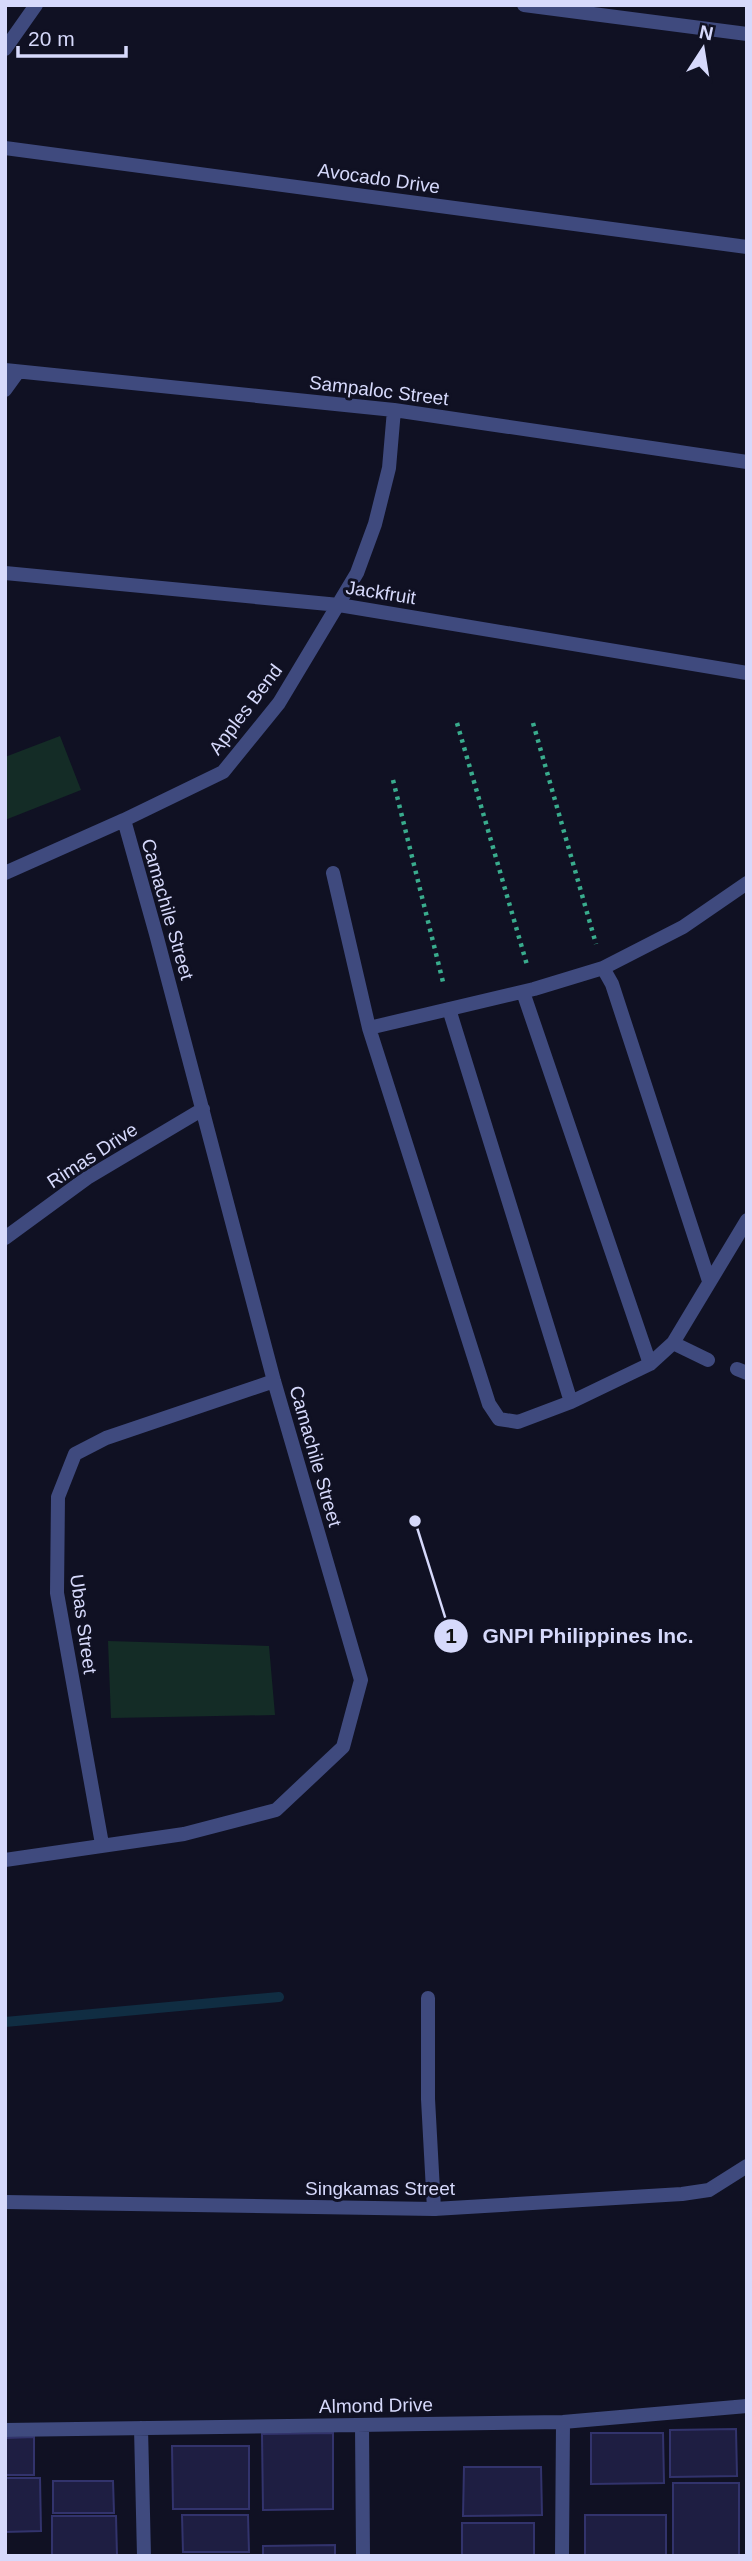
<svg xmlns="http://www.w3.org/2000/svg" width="752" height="2561" viewBox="0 0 752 2561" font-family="Helvetica,sans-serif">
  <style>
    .green { fill: #142c26 }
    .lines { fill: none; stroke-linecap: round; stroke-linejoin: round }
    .stream { stroke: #102d42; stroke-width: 10 }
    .building { fill: #1e1e42; stroke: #32336c; stroke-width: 2 }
    .path { stroke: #39ac8d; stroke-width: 4.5; stroke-dasharray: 3.5 5; stroke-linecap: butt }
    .lane { stroke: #3f4a7e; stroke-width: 14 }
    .street { stroke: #3f4a7e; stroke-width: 14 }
    .labels { text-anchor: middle; stroke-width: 6; stroke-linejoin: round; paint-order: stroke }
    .street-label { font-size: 19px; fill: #d6d9fb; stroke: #101123 }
    .leader { fill: none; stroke: #d6d9fb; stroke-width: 2.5 }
    .callout-dot { fill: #d6d9fb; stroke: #101123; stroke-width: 2.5 }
    .mark-label { font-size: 21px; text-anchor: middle; font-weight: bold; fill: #111 }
    .callout-label { font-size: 21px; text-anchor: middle; font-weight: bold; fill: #d6d9fb; stroke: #101123; stroke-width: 6; stroke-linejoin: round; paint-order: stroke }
  </style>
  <rect width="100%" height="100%" fill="#101123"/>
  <path class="green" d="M60 736 81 790 5 820V757Z
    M108 1641 269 1646 275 1715 111 1718Z"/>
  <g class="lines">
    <path class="stream" d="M5 2022 279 1997"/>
  </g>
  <path class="building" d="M736 2429 737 2476 670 2477V2430Z
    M333 2433V2509L263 2510 262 2434Z
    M591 2433H663L664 2483 591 2484Z
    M34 2437V2475H5V2438Z
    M172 2446H249V2509H173Z
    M464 2467H541L542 2515 463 2516Z
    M5 2478H40L41 2531 5 2532Z
    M53 2481H113L114 2513H53Z
    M673 2483H739V2555L673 2556Z
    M182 2515H248L249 2552H183Z
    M585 2515H666V2556H585Z
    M52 2516H116L117 2556H52Z
    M462 2523H534V2556H462Z
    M335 2545V2556H263V2546Z"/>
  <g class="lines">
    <path class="path" d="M457 723 527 965
      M533 723 596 944
      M393 780 444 986"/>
    <path class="lane" d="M428 1998V2099L434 2209"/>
    <path class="street" d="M524 5 747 34
      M5 49 36 5
      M5 148 747 247
      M5 370 394 410 747 462
      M5 390 18 372
      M5 573 339 605 747 673
      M5 873 124 820 223 772 279 703 357 573 375 524 389 468 394 410
      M333 873 369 1028 489 1404 499 1419 518 1422 571 1402 650 1364 673 1343 747 1220
      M603 968 683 927 747 883
      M523 992 650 1364
      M449 1009 571 1402
      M369 1028 534 989 603 968 612 984 709 1281
      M5 1238 87 1178 203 1109
      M673 1343 708 1360
      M737 1369 747 1373
      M102 1844 57 1593 58 1497 75 1454 106 1438 274 1381
      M5 1860 184 1834 276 1810 343 1747 361 1680 274 1381 156 934 124 820
      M5 2202 434 2209 682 2194 709 2190 747 2166
      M362 2425 363 2556
      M141 2428 144 2556
      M5 2430 563 2422 747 2406
      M562 2556 563 2422"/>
  </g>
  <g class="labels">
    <g class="street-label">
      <text transform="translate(379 178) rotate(8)" y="7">Avocado Drive</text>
      <text transform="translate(379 390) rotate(7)" y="7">Sampaloc Street</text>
      <text transform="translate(381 592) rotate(9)" y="7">Jackfruit</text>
      <text transform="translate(245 709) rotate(-53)" y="7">Apples Bend</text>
      <text transform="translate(168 909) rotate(74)" y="7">Camachile Street</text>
      <text transform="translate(92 1155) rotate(-33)" y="7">Rimas Drive</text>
      <text transform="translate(316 1456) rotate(74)" y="7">Camachile Street</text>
      <text transform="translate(84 1624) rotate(82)" y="7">Ubas Street</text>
      <text x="380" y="2195">Singkamas Street</text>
      <text transform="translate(376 2405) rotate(-1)" y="7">Almond Drive</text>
    </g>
  </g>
  <path class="leader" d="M415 1521L451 1636"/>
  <g class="callout-dot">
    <circle cx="415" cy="1521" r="7"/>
    <circle cx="451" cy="1636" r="18"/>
  </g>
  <g class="mark-label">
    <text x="451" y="1643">1</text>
  </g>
  <g class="callout-label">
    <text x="588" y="1643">GNPI Philippines Inc.</text>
  </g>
  <rect width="752" height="2561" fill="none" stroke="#d6d9fb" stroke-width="14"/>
  <g transform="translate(703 49) rotate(12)" stroke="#101123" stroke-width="5" paint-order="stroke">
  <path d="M0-5L12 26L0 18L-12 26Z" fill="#d6d9fb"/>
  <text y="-10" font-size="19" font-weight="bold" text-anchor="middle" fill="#d6d9fb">N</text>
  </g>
  <path d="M18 46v10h108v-10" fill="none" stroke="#d6d9fb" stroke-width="3.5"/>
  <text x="28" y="46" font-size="21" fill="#d6d9fb" stroke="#101123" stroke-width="5" paint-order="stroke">20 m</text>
</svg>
